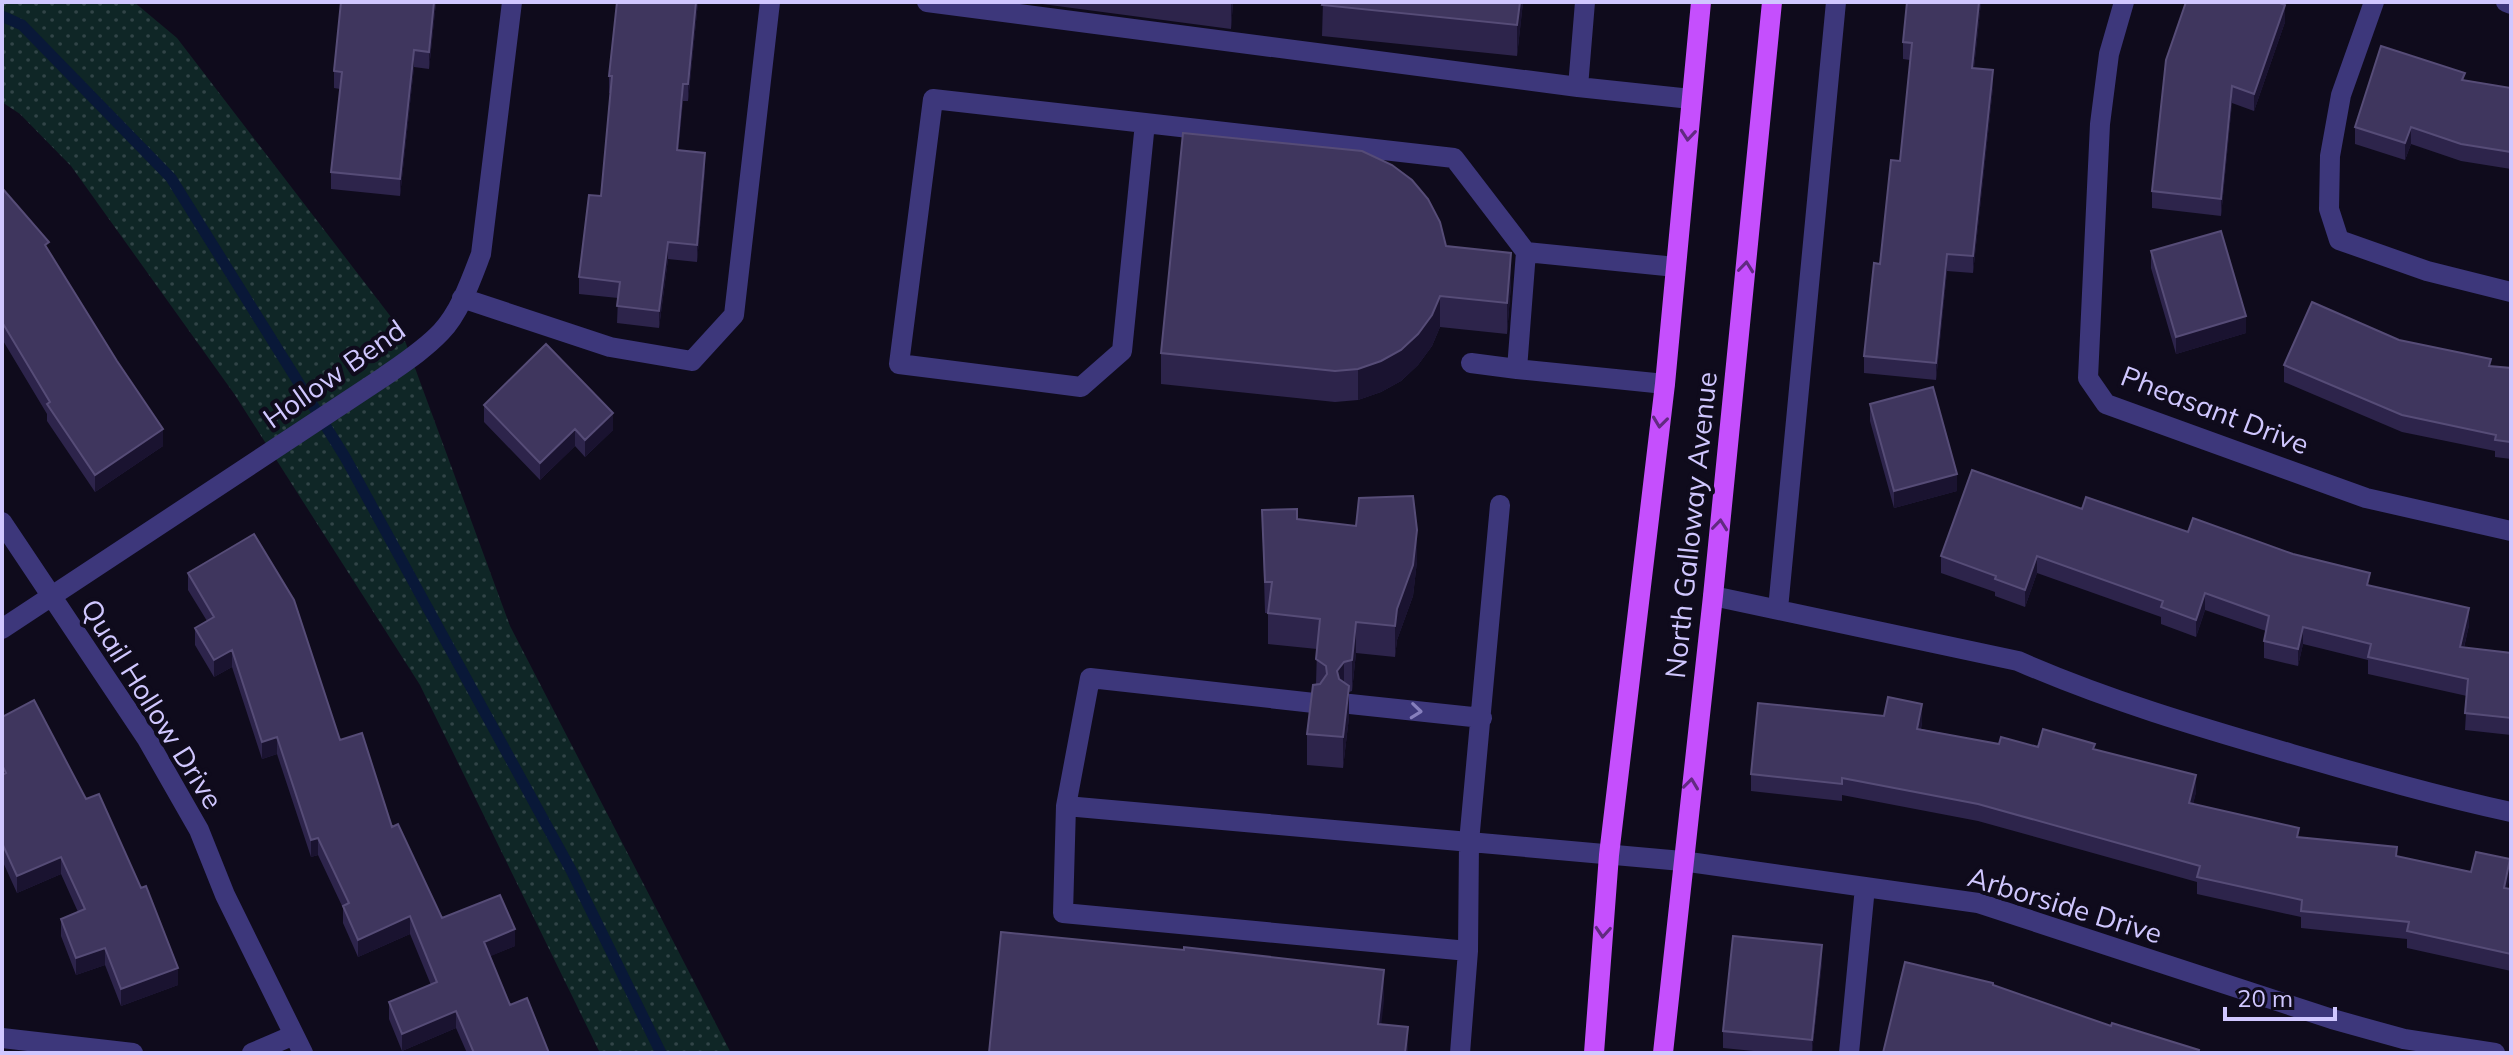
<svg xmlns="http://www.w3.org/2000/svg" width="2513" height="1055" viewBox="0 0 2513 1055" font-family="Mulish,sans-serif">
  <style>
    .grass { fill: url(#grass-dots) }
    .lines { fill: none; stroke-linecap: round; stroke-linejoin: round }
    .stream { stroke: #091838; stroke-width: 11 }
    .minor { stroke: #3d377b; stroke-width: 20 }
    .major { stroke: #c54ffd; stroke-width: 20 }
    .wall { fill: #2d244b }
    .shaded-wall { fill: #1a1330 }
    .building { fill: #3f365e; stroke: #564c77; stroke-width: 2 }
    .oneway { stroke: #612a81 }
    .oneway2 { stroke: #867fbd }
    .labels { text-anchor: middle; stroke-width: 8; stroke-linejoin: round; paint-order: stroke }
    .street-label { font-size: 28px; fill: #d0c7ff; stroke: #0f0b1c }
  </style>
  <defs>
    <pattern id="grass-dots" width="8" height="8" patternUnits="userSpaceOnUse" patternTransform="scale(2)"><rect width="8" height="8" fill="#0f2626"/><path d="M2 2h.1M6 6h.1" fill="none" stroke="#314447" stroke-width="1.8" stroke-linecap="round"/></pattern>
  </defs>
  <rect width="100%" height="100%" fill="#0f0b1c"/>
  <path class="grass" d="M2 2H134L177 38 401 330 510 626 731 1053H600L420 685 235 395 71 166 20 114 2 102Z"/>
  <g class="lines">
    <path class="stream" d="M2 16 22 25 171 178 345 457 571 870 661 1053"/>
    <path class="minor" d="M927 2 1578 87
      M1585 2 1578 87 1691 99
      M2124 2 2109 54 2100 124 2088 378 2106 404 2366 498 2511 531
      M2374 2 2341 95 2330 156 2329 209 2339 240 2427 271 2511 292
      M2506 2 2511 4
      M1145 123 1122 351 1081 387 899 364 933 99 1454 158 1526 252 1676 267
      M1526 252 1517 369 1665 384
      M462 298 610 347 692 361 734 315 770 2
      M1471 363 1517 369
      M1500 505 1469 842 1468 951 1063 913 1066 806 1682 861 1978 903 2332 1019 2404 1039 2495 1053
      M2 522 147 739 199 830 225 895 303 1053
      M1713 596 2018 661C2107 700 2199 727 2292 754 2364 775 2437 796 2511 812
      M1778 609 1836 2
      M2 629 382 378C402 364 424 350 441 332 460 312 471 280 481 254L512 2
      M1350 704 1482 718
      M1066 806 1090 678 1314 703
      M2 1038 133 1053
      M252 1053 294 1035
      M1460 1053 1468 951
      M1849 1053 1865 887"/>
    <path class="major" d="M1594 1053 1609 855 1665 384 1701 2
      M1663 1053 1713 596 1772 2"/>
  </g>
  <path class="wall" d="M436 2 429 69 414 67 400 196 331 189V172L340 89 334 88V71Z
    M698 2 688 101H683L678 150 705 170 697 262 668 259 659 328 617 323 618 298 579 294V277L601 196 610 93H609V76Z
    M1027 2H1233L1231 29Z
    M1323 2H1523L1517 56 1322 36Z
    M1981 2 1974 68 1993 87 1973 273 1947 271 1936 380 1864 373V356L1880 264 1900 161 1910 60 1903 59V42Z
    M2285 22 2254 111 2232 103 2221 216 2152 208V191L2166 60Z
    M2465 80 2511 88V169L2461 161 2411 144 2405 160 2355 144V127Z
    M2 188 49 252 163 446 95 492 47 421V414L2 339Z
    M1446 246 1511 284 1507 334 1440 327 1432 346 1418 365 1401 381 1381 392 1358 400 1335 402 1161 384V353Z
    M2151 251 2246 333 2176 354 2151 268Z
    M2399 340 2491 366 2511 368V459L2495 457V451L2402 432 2284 382V365Z
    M1870 404 1957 491 1894 508 1870 421Z
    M484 405 613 430 585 457 575 446 540 480 484 422Z
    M2082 509 2188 532 2370 586 2469 625 2464 648 2511 653V735L2465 730 2467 696 2368 674V660L2303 644 2298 666 2264 658V641L2266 631 2205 610 2196 637 2161 624V617L2037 573 2025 607 1995 596V592L1941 573V556Z
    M1262 510 1297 519 1417 561 1413 596 1397 640 1395 657 1356 653 1352 691 1349 692V717L1343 768 1307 765V734L1316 684 1317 649 1268 644V613H1265Z
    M188 573 340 740 392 827 442 918 515 946 490 956 510 1005 549 1053H467L456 1028 402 1051 389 1019V1002L431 985 410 934 358 957 343 923V908L318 855 311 857 277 754 262 759 232 667 214 677 195 645V628L207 621 188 590Z
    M1884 716 1922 722 1921 729 1999 744 2095 750 2196 792 2193 804 2299 837 2471 872 2510 876 2507 888 2511 889V971L2407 948V939L2301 928V917L2197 894V882L1978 821 1842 795V801L1751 791V774Z
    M2 717 178 985 121 1006 105 965 76 975 61 936V919L78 912 61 874 17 893 2 860Z
    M1822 962 1812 1053H1774L1723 1048V1031Z"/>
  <path class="shaded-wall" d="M434 2H436L429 69V52Z
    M696 2H698L688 101V84Z
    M1231 2H1233L1231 29Z
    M1520 2H1523L1517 56V25Z
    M1979 2H1981L1972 85V68Z
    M2285 5V22L2254 111V94Z
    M414 50V67L400 196V179Z
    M1993 70V87L1973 273V256Z
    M683 84V101L677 167V150Z
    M2232 86V103L2221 216V199Z
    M2411 127V144L2405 160V143Z
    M705 153V170L697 262V245Z
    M668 242V259L659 328V311Z
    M1511 253V284L1507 334V303Z
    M1947 254V271L1936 380V363Z
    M1440 296V327L1432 346 1418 365 1401 381 1381 392 1358 400V369Z
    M2246 316V333L2176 354V337Z
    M613 413V430L585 457V440Z
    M163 429V446L95 492V475Z
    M575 429V446L540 480V463Z
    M1957 474V491L1894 508V491Z
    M1417 530V561L1413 596 1397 640 1395 657V626L1397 609Z
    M2037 556V573L2025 607V590Z
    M2205 593V610L2196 637V620Z
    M2469 608V625L2460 664V647Z
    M1356 622V653L1352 691V660Z
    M2303 627V644L2298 666V649Z
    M232 650V667L214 677V660Z
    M1344 662V693L1337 702V671Z
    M1349 686V717L1343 768V737Z
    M1922 704V722L1917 746V729Z
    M277 737V754L262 759V742Z
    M2196 775V792L2189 820V803Z
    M318 838V855L311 857V840Z
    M61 857V874L17 893V876Z
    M2510 859V876L2504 905V888Z
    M410 916V934L358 957V940Z
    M515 929V946L484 959V942Z
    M1822 945V962L1812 1053V1040Z
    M105 948V965L76 975V958Z
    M178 968V985L121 1006V989Z
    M1384 970V1001L1378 1053V1024Z
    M456 1011V1028L402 1051V1034Z
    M1408 1027V1053H1405Z"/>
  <path class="building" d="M341 2H434L429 52 414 50 400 179 331 172 342 72 334 71Z
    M617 2H696L688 84H683L677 150 705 153 697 245 668 242 659 311 617 306 620 282 579 277 589 195 601 196 612 76H609Z
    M1323 2H1520L1517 25 1322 5Z
    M1907 2H1979L1972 68 1993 70 1973 256 1947 254 1936 363 1864 356 1874 263 1880 264 1891 160 1900 161 1912 43 1903 42Z
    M2186 2H2277L2285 5 2254 94 2232 86 2221 199 2152 191 2166 60Z
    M2381 46 2465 73 2462 80 2511 88V152L2461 144 2411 127 2405 143 2355 127Z
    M1183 133 1362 151 1392 165 1412 180 1428 199 1440 222 1446 246 1511 253 1507 303 1440 296 1432 315 1418 334 1401 350 1381 361 1358 369 1335 371 1161 353Z
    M2 188 49 242 45 245 117 361 163 429 95 475 47 404 50 402 2 322Z
    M2221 231 2246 316 2176 337 2151 251Z
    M2312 302 2399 340 2491 359 2489 366 2511 368V442L2495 440 2496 435 2402 415 2284 365Z
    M546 344 613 413 585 440 575 429 540 463 484 405Z
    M1933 387 1957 474 1894 491 1870 404Z
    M1972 470 2082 509 2086 497 2188 532 2193 518 2293 554 2370 573 2367 585 2469 608 2460 647 2511 653V718L2465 713 2468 679 2368 657 2371 644 2303 627 2298 649 2264 641 2269 616 2205 593 2196 620 2161 607 2163 601 2037 556 2025 590 1995 579 1996 576 1941 556Z
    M1413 496 1417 530 1413 565 1397 609 1395 626 1356 622 1352 660 1344 662 1337 671 1339 679 1349 686 1343 737 1307 734 1313 685 1320 684 1327 674 1326 666 1316 659 1320 619 1268 613 1272 582H1265L1262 510 1297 509V519L1356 526 1359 498Z
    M254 534 294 600 340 740 362 733 392 827 398 824 442 918 500 895 515 929 484 942 510 1005 527 998 549 1053H474L456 1011 402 1034 389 1002 437 982 410 916 358 940 343 906 349 903 318 838 311 840 277 737 262 742 232 650 214 660 195 628 214 617 188 573Z
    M1888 697 1922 704 1917 729 1999 744 2001 737 2038 747 2043 729 2095 744 2093 749 2196 775 2189 803 2299 828 2297 837 2397 847 2396 856 2471 872 2476 852 2510 859 2504 888 2511 889V954L2407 931 2409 922 2301 911 2302 900 2197 877 2200 866 1978 804 1842 778V784L1751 774 1758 703 1884 716Z
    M34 700 86 799 99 794 141 888 146 886 178 968 121 989 105 948 76 958 61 919 85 909 61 857 17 876 2 843V775L6 773 2 765V717Z
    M1001 932 1184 950V947L1384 970 1378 1024 1408 1027 1405 1053H989Z
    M1733 936 1822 945 1812 1040 1723 1031Z
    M1905 962 1993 983V985L2111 1026 2112 1023 2199 1050 2198 1053H1883Z"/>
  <defs><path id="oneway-chevron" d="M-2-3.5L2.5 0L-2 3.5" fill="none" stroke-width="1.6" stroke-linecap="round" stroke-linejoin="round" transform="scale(2)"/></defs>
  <g class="oneway">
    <use href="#oneway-chevron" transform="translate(1688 135) rotate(95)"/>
    <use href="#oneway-chevron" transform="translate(1746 267) rotate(-84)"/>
    <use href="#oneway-chevron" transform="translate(1660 422) rotate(97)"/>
    <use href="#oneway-chevron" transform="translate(1720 525) rotate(-84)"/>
    <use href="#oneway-chevron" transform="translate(1691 784) rotate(-83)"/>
    <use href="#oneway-chevron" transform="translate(1603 932) rotate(94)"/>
  </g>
  <use class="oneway2" href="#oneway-chevron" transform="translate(1416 711) rotate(6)"/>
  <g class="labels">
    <g class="street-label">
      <text transform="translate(334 374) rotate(-35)" y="10">Hollow Bend</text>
      <text transform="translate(2215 410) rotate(21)" y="10">Pheasant Drive</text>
      <text transform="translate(1691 525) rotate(-84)" y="10">North Galloway Avenue</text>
      <text transform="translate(152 704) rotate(58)" y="10">Quail Hollow Drive</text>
      <text transform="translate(2065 905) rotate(17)" y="10">Arborside Drive</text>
    </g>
  </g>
  <rect width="2513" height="1055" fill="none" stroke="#d0c7ff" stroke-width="8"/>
  <path d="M2225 1007v12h110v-12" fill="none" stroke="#d0c7ff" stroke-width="4"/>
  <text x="2237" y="1007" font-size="24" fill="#d0c7ff" stroke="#0f0b1c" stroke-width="6" paint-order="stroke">20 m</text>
</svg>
